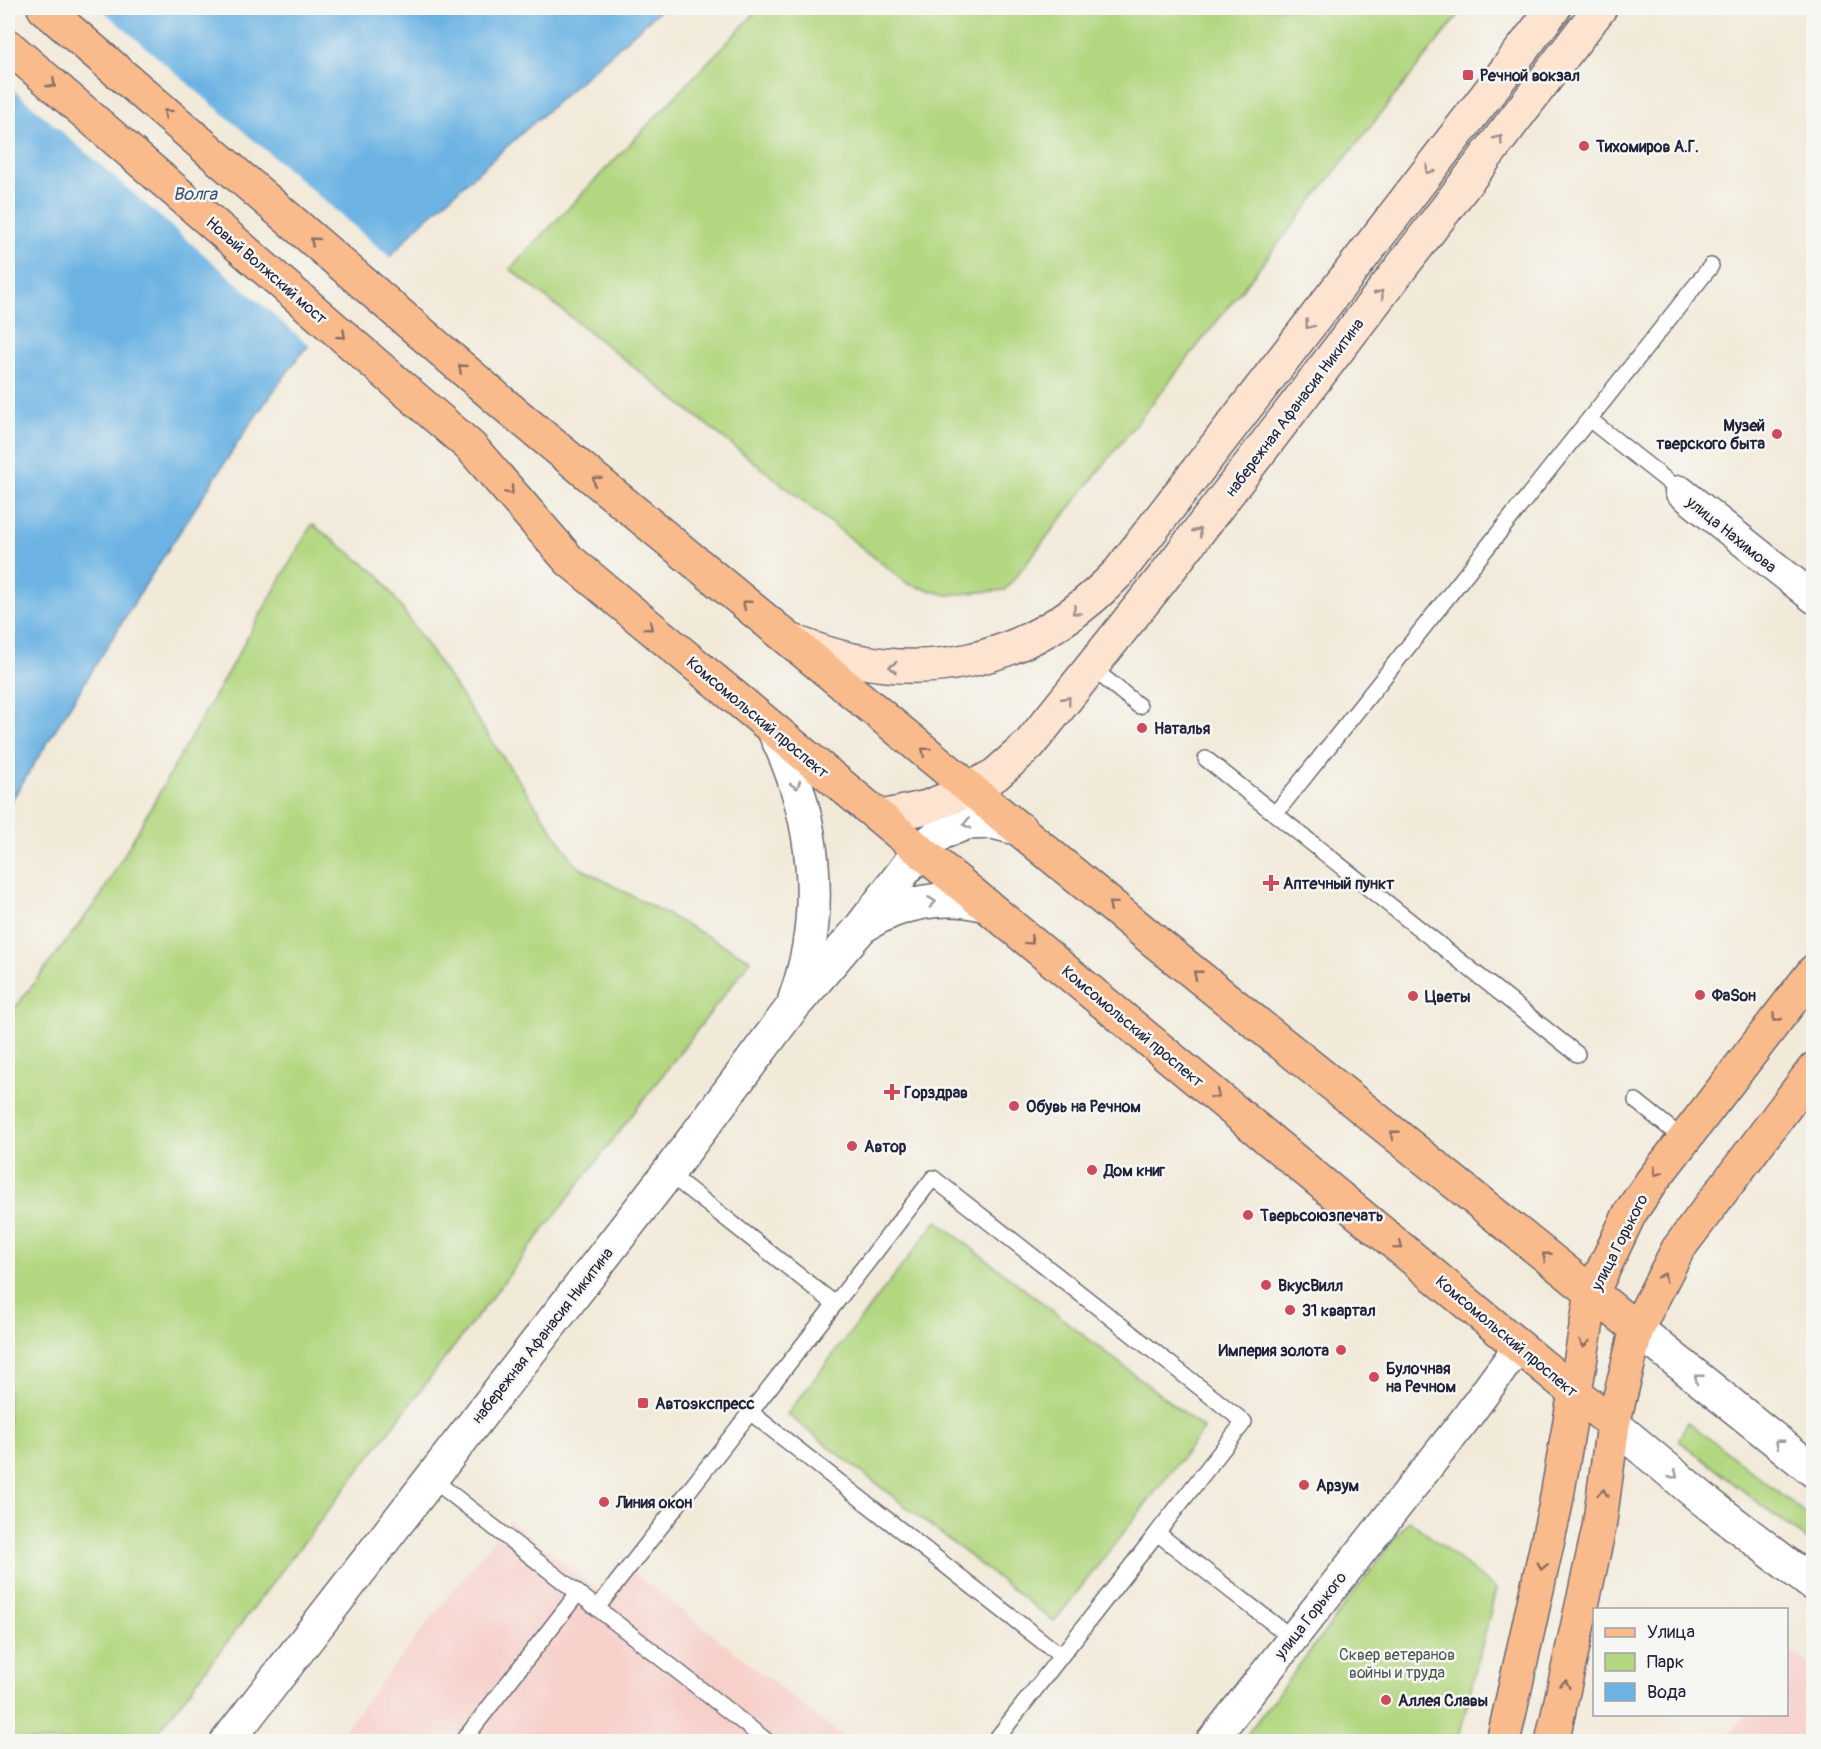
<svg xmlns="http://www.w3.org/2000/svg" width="1821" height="1749" viewBox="0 0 1821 1749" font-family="Pangolin,sans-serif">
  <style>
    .built { fill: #f7d0ca }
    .green { fill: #b2d780; stroke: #6a7c5e; stroke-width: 1.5 }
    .water { fill: #6cb3e3; stroke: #476a8f; stroke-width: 1.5 }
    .pier { fill: #f2ead9 }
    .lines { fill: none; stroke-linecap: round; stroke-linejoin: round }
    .service-casing { stroke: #6b6872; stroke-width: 18 }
    .minor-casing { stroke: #6b6872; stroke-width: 33 }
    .tertiary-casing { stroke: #6b6872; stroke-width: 36 }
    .secondary-casing { stroke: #6b6872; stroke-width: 36 }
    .primary-casing { stroke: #6b6872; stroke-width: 36 }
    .service { stroke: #fff; stroke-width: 15 }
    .minor { stroke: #fff; stroke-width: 30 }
    .tertiary { stroke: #fff; stroke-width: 33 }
    .secondary { stroke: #fde4d1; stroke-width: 33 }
    .primary { stroke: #fabb8c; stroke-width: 33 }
    .oneway { stroke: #8e6e64 }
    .oneway2 { stroke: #9a8d8e }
    .oneway3 { stroke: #9c9ca7 }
    .poi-dot { fill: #d1495b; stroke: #f6f6f2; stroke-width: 2 }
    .labels { text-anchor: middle; stroke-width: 5; stroke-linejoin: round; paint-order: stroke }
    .poi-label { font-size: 16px; font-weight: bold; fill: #22223b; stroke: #f6f6f2; text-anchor: start }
    .street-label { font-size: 16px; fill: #22223b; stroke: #f6f6f2 }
    .park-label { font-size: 16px; fill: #4d5850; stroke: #f6f6f2 }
    .water-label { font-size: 18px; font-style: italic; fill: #3c5576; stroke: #f6f6f2 }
  </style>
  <rect width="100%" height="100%" fill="#f6f6f2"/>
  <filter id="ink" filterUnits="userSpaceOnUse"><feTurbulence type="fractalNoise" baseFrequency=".0167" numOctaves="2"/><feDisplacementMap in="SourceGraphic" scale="12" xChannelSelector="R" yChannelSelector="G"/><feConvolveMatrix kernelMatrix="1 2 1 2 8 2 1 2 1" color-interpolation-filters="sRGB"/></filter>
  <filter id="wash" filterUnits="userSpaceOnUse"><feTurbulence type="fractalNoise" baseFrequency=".008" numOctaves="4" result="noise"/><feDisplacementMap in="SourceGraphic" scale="24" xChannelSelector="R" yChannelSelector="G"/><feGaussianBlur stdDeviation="1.35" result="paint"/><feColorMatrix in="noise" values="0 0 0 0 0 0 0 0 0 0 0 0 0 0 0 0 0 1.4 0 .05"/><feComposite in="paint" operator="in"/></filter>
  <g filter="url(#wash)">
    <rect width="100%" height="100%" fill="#f2ead9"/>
    <path class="built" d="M509 1520 600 1592 623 1564 848 1741 334 1742Z
      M1793 1652 1813 1667V1741H1725L1745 1715 1786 1714 1787 1660Z"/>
    <path class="green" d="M760 8H1464L1005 590 947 595 908 584 510 269Z
      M312 524 379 575 577 866 751 960 151 1741H8V1017L100 897Z
      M937 1221 1204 1429 1054 1622 787 1414Z
      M1688 1422 1813 1519V1545L1678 1440Z
      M1409 1520 1496 1589 1458 1741H1242Z"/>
    <path class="water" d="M8 8H662L419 225 299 356 250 424 149 579 8 806Z"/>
    <path class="pier" d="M8 8H100L392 259 311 347 8 85Z"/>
  </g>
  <g filter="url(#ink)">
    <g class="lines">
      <g class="service-casing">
        <path id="service" d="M1589 419 1680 491
          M1092 668 1139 706
          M1206 759 1577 1054
          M1275 814 1711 266
          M1636 1101 1682 1138
          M668 1173 835 1304 933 1178 1244 1422 1157 1533
          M750 1412 1061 1656
          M431 1478 597 1608 835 1304
          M597 1608 768 1742
          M462 1742 578 1593
          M994 1742 1157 1533 1292 1638"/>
      </g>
      <g class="minor-casing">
        <path id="minor" d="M1680 491 1814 598
          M1211 1742 1464 1421 1519 1346"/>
      </g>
      <g class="tertiary-casing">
        <path id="tertiary" d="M774 731C815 814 827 911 795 999
          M865 925C900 902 945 894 986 905
          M1637 1329 1814 1471
          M1613 1424 1709 1504 1814 1585
          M227 1742 668 1173 791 1009 859 930 920 850 941 833 966 823 993 822 1020 829"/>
      </g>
      <g class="secondary-casing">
        <path id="secondary" d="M793 641C913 691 1030 666 1119 572L1554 8
          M881 817 927 807 962 793 995 775 1029 745 1162 579 1600 8"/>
      </g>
      <g class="primary-casing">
        <path id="primary" d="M44 8 506 406 1157 943 1637 1329
          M8 46 471 447 569 560 1613 1424
          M1503 1742 1555 1508 1592 1293 1630 1213 1652 1181 1814 971
          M1552 1742 1599 1528 1613 1424 1637 1329 1678 1249 1814 1069"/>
      </g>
      <use href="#service" class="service"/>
      <use href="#minor" class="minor"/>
      <use href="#tertiary" class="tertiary"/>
      <use href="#secondary" class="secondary"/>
      <use href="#primary" class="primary"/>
    </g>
    <defs><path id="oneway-chevron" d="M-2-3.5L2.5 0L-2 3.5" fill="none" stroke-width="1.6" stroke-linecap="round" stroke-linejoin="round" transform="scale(1.5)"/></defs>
    <g class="oneway">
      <use href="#oneway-chevron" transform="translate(52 84) rotate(41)"/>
      <use href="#oneway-chevron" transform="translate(167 113) rotate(-139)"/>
      <use href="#oneway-chevron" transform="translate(314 241) rotate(-139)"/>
      <use href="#oneway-chevron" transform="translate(342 335) rotate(41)"/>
      <use href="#oneway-chevron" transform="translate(462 368) rotate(-139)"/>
      <use href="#oneway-chevron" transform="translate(596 480) rotate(-141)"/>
      <use href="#oneway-chevron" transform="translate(510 491) rotate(49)"/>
      <use href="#oneway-chevron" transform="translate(746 604) rotate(-141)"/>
      <use href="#oneway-chevron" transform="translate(649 627) rotate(40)"/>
      <use href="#oneway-chevron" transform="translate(925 751) rotate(-140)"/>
      <use href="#oneway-chevron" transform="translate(1112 905) rotate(-140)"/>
      <use href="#oneway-chevron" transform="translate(1030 941) rotate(40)"/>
      <use href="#oneway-chevron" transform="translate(1197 974) rotate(-142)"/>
      <use href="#oneway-chevron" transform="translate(1776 1018) rotate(128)"/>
      <use href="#oneway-chevron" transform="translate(1216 1095) rotate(40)"/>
      <use href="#oneway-chevron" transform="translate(1394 1134) rotate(-141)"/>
      <use href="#oneway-chevron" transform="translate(1657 1172) rotate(125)"/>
      <use href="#oneway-chevron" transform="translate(1399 1246) rotate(40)"/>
      <use href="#oneway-chevron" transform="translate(1546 1256) rotate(-141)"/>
      <use href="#oneway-chevron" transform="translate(1663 1277) rotate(-63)"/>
      <use href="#oneway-chevron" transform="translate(1584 1343) rotate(99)"/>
      <use href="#oneway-chevron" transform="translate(1603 1493) rotate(-82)"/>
      <use href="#oneway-chevron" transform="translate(1542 1566) rotate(102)"/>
      <use href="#oneway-chevron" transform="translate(1565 1684) rotate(-77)"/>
    </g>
    <g class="oneway2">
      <use href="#oneway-chevron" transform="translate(1499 139) rotate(-53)"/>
      <use href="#oneway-chevron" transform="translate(1429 170) rotate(128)"/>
      <use href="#oneway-chevron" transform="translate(1380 294) rotate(-53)"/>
      <use href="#oneway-chevron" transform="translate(1309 325) rotate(128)"/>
      <use href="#oneway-chevron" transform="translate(1198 532) rotate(-53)"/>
      <use href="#oneway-chevron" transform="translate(1076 611) rotate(143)"/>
      <use href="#oneway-chevron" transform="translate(893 667) rotate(-177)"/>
      <use href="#oneway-chevron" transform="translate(1067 700) rotate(-51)"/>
    </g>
    <g class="oneway3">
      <use href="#oneway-chevron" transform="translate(796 785) rotate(72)"/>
      <use href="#oneway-chevron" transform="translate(967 824) rotate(167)"/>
      <use href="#oneway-chevron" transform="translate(932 902) rotate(-7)"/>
      <use href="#oneway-chevron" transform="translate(1698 1378) rotate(-141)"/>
      <use href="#oneway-chevron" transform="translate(1779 1443) rotate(-141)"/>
      <use href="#oneway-chevron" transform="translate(1674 1475) rotate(40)"/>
    </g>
  </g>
  <g class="poi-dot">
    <rect x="1462" y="69" width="12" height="12" rx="3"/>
    <circle cx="1584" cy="146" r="6"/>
    <circle cx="1777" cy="434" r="6"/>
    <circle cx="1142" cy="728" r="6"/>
    <path d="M1268 874h6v6h6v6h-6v6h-6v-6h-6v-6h6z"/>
    <circle cx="1700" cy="995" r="6"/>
    <circle cx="1413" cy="996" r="6"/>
    <path d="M889 1083h6v6h6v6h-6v6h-6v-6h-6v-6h6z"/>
    <circle cx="1014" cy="1106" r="6"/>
    <circle cx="852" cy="1146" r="6"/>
    <circle cx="1092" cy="1170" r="6"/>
    <circle cx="1248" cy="1215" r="6"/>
    <circle cx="1266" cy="1285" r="6"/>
    <circle cx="1290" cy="1310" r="6"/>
    <circle cx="1341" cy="1350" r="6"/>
    <circle cx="1374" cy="1377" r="6"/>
    <rect x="637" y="1397" width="12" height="12" rx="3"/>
    <circle cx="1304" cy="1485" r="6"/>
    <circle cx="604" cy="1502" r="6"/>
    <circle cx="1386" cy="1700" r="6"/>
  </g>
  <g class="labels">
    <g class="poi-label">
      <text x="1480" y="81">Речной вокзал</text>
      <text x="1596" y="152">Тихомиров А.Г.</text>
      <text x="1765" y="431" text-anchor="end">Музей<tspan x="1765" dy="18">тверского быта</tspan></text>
      <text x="1154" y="734">Наталья</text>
      <text x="1283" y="889">Аптечный пункт</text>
      <text x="1712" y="1001">ФаSон</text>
      <text x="1425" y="1002">Цветы</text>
      <text x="904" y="1098">Горздрав</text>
      <text x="1026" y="1112">Обувь на Речном</text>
      <text x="864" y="1152">Автор</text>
      <text x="1104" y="1176">Дом книг</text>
      <text x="1260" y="1221">Тверьсоюзпечать</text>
      <text x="1278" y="1291">ВкусВилл</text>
      <text x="1302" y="1316">31 квартал</text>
      <text x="1329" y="1356" text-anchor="end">Империя золота</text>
      <text x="1386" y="1374">Булочная<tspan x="1386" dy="18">на Речном</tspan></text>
      <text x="655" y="1409">Автоэкспресс</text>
      <text x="1316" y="1491">Арзум</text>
      <text x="616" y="1508">Линия окон</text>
      <text x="1398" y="1706">Аллея Славы</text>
    </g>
    <g class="street-label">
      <text transform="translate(267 270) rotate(41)" y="6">Новый Волжский мост</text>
      <text transform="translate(1294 407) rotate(-53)" y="6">набережная Афанасия Никитина</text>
      <text transform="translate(1732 534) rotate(39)" y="6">улица Нахимова</text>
      <text transform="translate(758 717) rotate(40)" y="6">Комсомольский проспект</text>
      <text transform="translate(1133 1026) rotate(40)" y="6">Комсомольский проспект</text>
      <text transform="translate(1619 1242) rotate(-63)" y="6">улица Горького</text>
      <text transform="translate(542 1335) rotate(-52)" y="6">набережная Афанасия Никитина</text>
      <text transform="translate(1507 1336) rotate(40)" y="6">Комсомольский проспект</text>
      <text transform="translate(1310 1615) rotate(-52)" y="6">улица Горького</text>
    </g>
    <g class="park-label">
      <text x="1397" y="1660">Сквер ветеранов<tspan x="1397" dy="18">войны и труда</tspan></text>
    </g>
    <g class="water-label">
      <text x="195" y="200">Волга</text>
    </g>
  </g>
  <rect width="1821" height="1749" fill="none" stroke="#f6f6f2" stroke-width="30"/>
  <rect x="1593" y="1608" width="195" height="108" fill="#f6f6f2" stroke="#a1a1a9" stroke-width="1.5"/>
  <rect x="1605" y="1628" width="30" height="9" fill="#fabb8c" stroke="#a1a1a9" stroke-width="1.5"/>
  <text x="1647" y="1638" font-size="18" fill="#22223b">Улица</text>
  <rect x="1605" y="1653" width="30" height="18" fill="#b2d780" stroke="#a1a1a9" stroke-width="1.5"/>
  <text x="1647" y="1668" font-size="18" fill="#22223b">Парк</text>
  <rect x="1605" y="1683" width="30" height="18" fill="#6cb3e3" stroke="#a1a1a9" stroke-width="1.5"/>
  <text x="1647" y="1698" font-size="18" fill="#22223b">Вода</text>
</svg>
